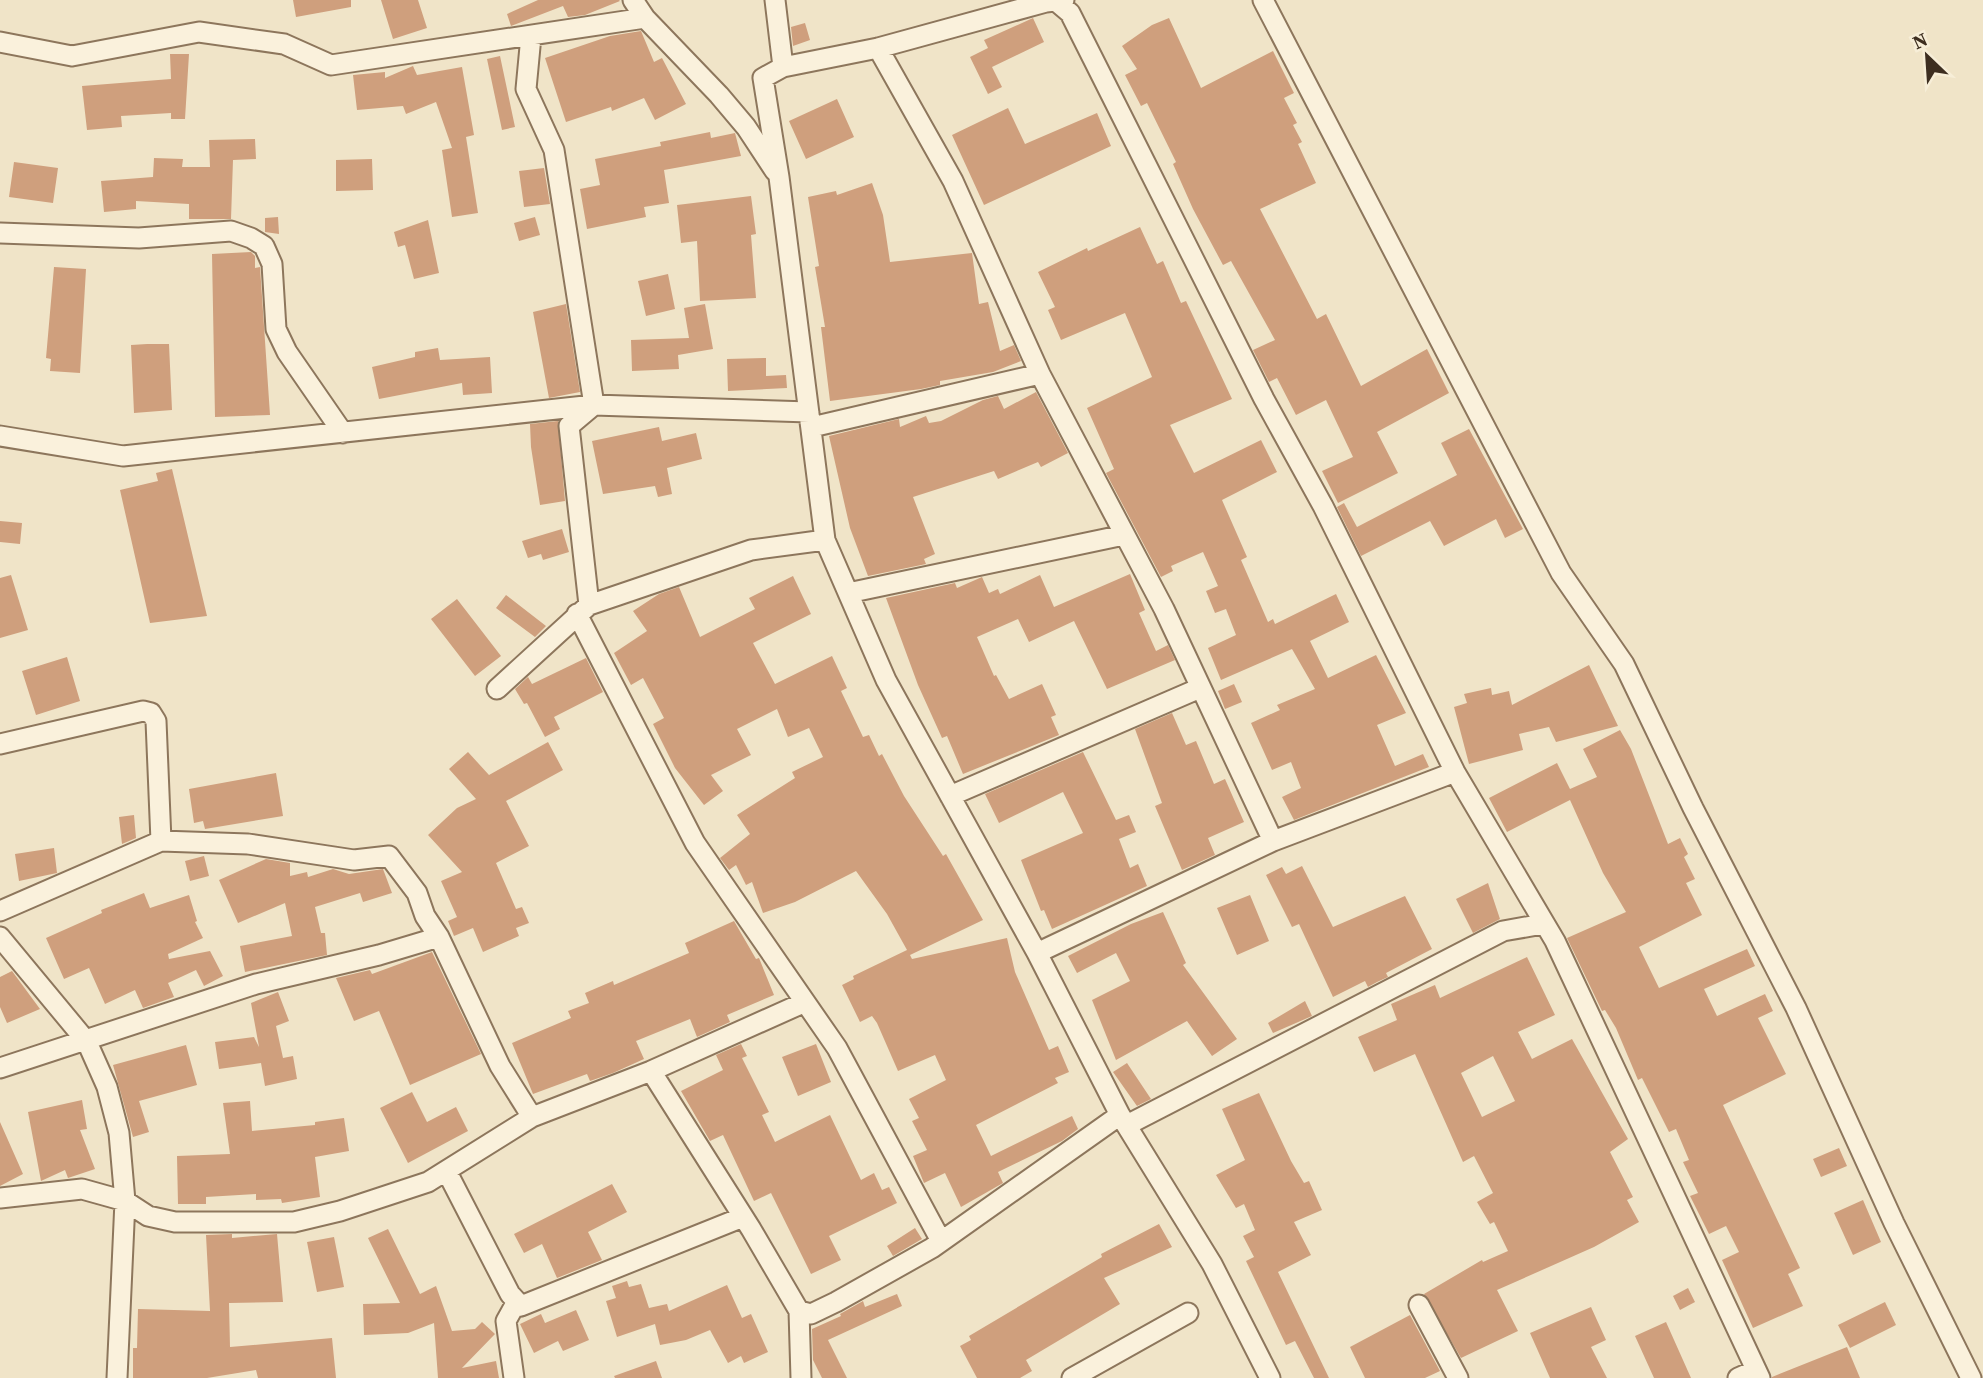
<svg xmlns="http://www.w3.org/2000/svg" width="1983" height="1378" viewBox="0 0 1983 1378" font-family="'Source Serif 4',serif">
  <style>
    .building { fill: #cf9f7d; fill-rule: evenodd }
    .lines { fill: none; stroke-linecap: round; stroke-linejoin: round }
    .minor-casing { stroke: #8d765c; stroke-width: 23 }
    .minor { stroke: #faf1dc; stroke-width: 19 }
  </style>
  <rect width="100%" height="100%" fill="#f0e4c8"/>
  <path class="building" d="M293 0H351V7L296 17Z
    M381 0H418L427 28 393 39Z
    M538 0H619L620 1 585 15 568 17 563 6 511 26 507 14Z
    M1033 18 1044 42 992 67 1002 87 988 94 970 57 988 48 984 40Z
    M1169 18 1201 88 1273 51 1294 93 1284 98 1297 123 1293 125 1302 142 1298 144 1316 183 1260 209 1317 319 1326 314 1361 386 1427 349 1449 393 1377 432 1398 473 1338 503 1322 471 1353 457 1326 400 1296 415 1277 378 1269 382 1253 350 1275 340 1231 261 1223 265 1193 209 1173 164 1176 162 1147 103 1141 106 1125 75 1137 69 1122 46 1152 25Z
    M805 23 810 40 793 46 791 27Z
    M641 31 654 62 662 58 686 104 655 120 644 98 612 111 611 107 566 122 545 58 610 36Z
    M170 54H189L185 119H171V113L121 116 122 127 87 130 82 86 171 79Z
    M500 56 515 127 502 130 487 59Z
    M413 66 417 75 462 67 474 135 466 137 478 213 452 217 442 150 452 148 436 102 406 114 403 106 357 110 353 75 385 72V78Z
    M837 99 854 137 806 159 789 121Z
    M1008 108 1025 144 1097 113 1111 146 984 205 952 135Z
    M710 132 711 138 735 133 741 156 664 170 669 203 644 207 646 217 587 229 580 189 600 185 595 159 661 146 660 142Z
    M255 139 256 159 233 160 231 219H189V204L136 201V209L104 212 101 181 153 177 154 158 183 159 182 167H210L209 140Z
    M372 159 373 190 336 191V160Z
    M14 162 58 168 53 203 9 197Z
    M544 168 550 204 524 207 519 171Z
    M872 183 883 215 890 262 972 253 979 304 988 302 1000 351 1014 345 1021 361 993 372 940 381V385L921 389 830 401 821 327H825L815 267 819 266 808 197 836 191 837 195Z
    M751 196 756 234 751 235 756 298 700 301 697 241 681 243 677 205Z
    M278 217 279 234 265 232V218Z
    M535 217 540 235 519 241 514 223Z
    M428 220 439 273 414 279 405 245 398 247 394 232Z
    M1140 227 1157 264 1163 261 1181 303 1186 301 1232 399 1170 425 1194 473 1261 440 1277 472 1222 500 1247 557 1241 560 1268 622 1273 619 1275 624 1336 594 1349 622 1310 641 1328 678 1376 655 1406 713 1377 725 1395 766 1423 754 1429 767 1294 820 1282 797 1301 788 1291 762 1272 770 1251 723 1280 710 1277 705 1315 689 1292 649 1221 680 1208 648 1236 635 1226 609 1215 613 1206 591 1218 586 1203 552 1171 566 1173 571 1161 577 1106 473 1114 469 1087 408 1152 377 1125 313 1061 340 1048 310 1055 307 1038 272 1087 248 1088 251Z
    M251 252 255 256V268L260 267 270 415 215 417 212 254Z
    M54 267 86 269 80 373 50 371 51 359 46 358Z
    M668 274 675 309 646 316 638 281Z
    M566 304 580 392 549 398 533 312Z
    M705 304 713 349 678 355 679 369 632 371 631 340 689 338 684 308Z
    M147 344H169L172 410 134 413 131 345Z
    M438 348 440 360 490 357 492 393 463 395 462 383 379 399 372 367 415 357V352Z
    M766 358V376L786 375 787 388 728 391 727 359Z
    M1036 392 1068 453 1041 467 1038 462 998 479 994 471 913 497 935 554 924 559 926 564 868 576 850 528 829 436 899 419 900 427 926 416 929 423 941 421 983 400 998 396 1004 409Z
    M558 421 565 501 540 505 531 447 530 424Z
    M659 427 662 441 696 433 702 459 667 468 672 494 658 497 655 486 603 494 592 441Z
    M1469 429 1523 529 1505 538 1496 519 1444 546 1430 521 1361 556 1337 507 1344 503 1357 527 1457 475 1441 443Z
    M172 469 207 616 150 623 120 490 158 481 156 473Z
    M0 521 22 523 20 544 0 542Z
    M562 529 569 552 543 560 541 554 528 558 522 541Z
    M1130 574 1145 610 1139 613 1156 651 1168 645 1175 660 1107 689 1074 621 1029 642 1018 619 977 637 994 676 996 675 1009 699 1042 684 1056 715 1051 717 1059 735 963 774 947 736 942 738 918 685 886 598 955 583 957 588 982 577 989 593 998 589 1000 594 1040 575 1054 607Z
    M11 575 28 630 0 638V578Z
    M793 576 811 614 753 643 775 684 832 656 847 688 841 691 863 737 869 735 879 756 882 754 904 796 943 856 946 854 983 920 910 955 912 959 1007 938 1015 972 1049 1050 1058 1046 1069 1072 1055 1078 1058 1083 976 1125 991 1156 1072 1116 1078 1129 1062 1141 998 1172 1003 1183 961 1207 945 1173 924 1183 913 1156 927 1150 912 1121 919 1118 909 1099 946 1080 935 1055 898 1071 877 1023 872 1016 860 1022 842 985 854 979 853 976 907 950 887 914 856 871 795 902 763 913 752 882 746 885 736 865 729 870 720 858 750 834 737 815 795 778 792 772 823 757 809 728 788 737 777 709 737 729 751 755 711 775 723 791 704 805 675 768 653 724 664 718 643 678 631 685 614 653 647 631 633 611 659 594 679 587 700 637 755 609 749 598Z
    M506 595 546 626 535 637 496 608Z
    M457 599 501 656 475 676 431 619Z
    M67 657 80 701 36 715 22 671Z
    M586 658 603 692 554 717 560 729 545 737 527 703 524 704 515 689 528 677 532 684Z
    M1589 665 1618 726 1556 742 1549 727 1519 734 1523 750 1469 764 1454 707 1467 703 1464 694 1491 688 1492 695 1509 691 1512 705Z
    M1234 684 1242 702 1225 709 1218 691Z
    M1172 713 1186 745 1196 741 1214 784 1225 779 1244 822 1208 838 1215 855 1182 870 1155 806 1162 803 1135 729Z
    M1620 730 1631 749 1668 844 1680 838 1688 854 1684 857 1695 879 1686 883 1702 915 1639 947 1659 988 1747 949 1755 966 1704 989 1717 1016 1765 994 1773 1011 1758 1018 1786 1074 1723 1105 1800 1268 1788 1274 1803 1306 1753 1328 1722 1260 1739 1252 1726 1226 1709 1234 1690 1196 1698 1193 1683 1162 1689 1160 1676 1129 1669 1132 1642 1078 1638 1080 1616 1028 1605 1010 1602 1011 1567 938 1626 912 1603 873 1570 800 1507 832 1489 798 1557 763 1570 789 1597 777 1583 749Z
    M548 742 563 770 506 801 529 846 496 863 516 909 522 907 529 923 516 928 519 936 483 952 473 928 454 936 448 921 457 917 441 881 462 872 428 835 457 808 476 799 449 769 468 752 489 775Z
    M1083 752 1116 820 1129 815 1136 832 1119 839 1130 868 1138 864 1147 886 1052 929 1044 910 1041 911 1021 860 1083 833 1063 792 999 823 985 794Z
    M276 773 283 816 205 829 203 821 194 823 189 789Z
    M134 815 136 838 122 844 119 817Z
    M54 848 57 873 19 881 15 854Z
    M204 856 209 876 190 881 185 861Z
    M266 859 290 863V876L307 872 308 877 333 869 349 874 383 869 392 893 363 902 360 893 315 907 321 933H325L327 955 245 972 240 946 292 936 285 903 238 923 219 880Z
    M1302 866 1333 927 1405 896 1432 949 1386 973 1388 977 1377 982 1368 987 1365 981 1333 997 1299 924 1292 927 1266 875 1282 867 1286 874Z
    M1488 883 1500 919 1473 933 1456 899Z
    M144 893 150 908 189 895 197 921 195 922 203 938 168 954 169 959 210 951 223 976 204 986 196 970 168 983 174 997 143 1008 135 990 105 1004 89 968 64 979 46 938 102 913 101 910Z
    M1250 895 1269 941 1237 955 1217 908Z
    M1163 912 1186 963 1183 965 1237 1039 1212 1056 1187 1021 1116 1060 1092 1000 1130 981 1116 953 1077 973 1068 956 1131 924Z
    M734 921 756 959 759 958 774 995 727 1015 730 1022 697 1037 690 1019 636 1041 644 1059 613 1073 590 1081 587 1074 533 1094 512 1043 571 1018 568 1011 589 1003 585 993 613 981 614 985 689 953 685 943Z
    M432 952 481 1054 410 1085 379 1011 354 1021 336 978 370 970 372 974Z
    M1527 957 1555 1015 1518 1032 1532 1059 1572 1039 1628 1139 1610 1152 1633 1197 1627 1200 1639 1222 1594 1247 1497 1290 1518 1331 1461 1358 1424 1294 1482 1260 1483 1262 1508 1251 1494 1222 1490 1224 1477 1202 1493 1193 1474 1156 1463 1162 1415 1054 1374 1072 1358 1037 1397 1020 1391 1004 1435 985 1440 998ZM1493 1056 1515 1101 1482 1117 1461 1073Z
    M12 971 40 1009 7 1023 0 1007V977Z
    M278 992 289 1021 276 1026 283 1058 293 1056 297 1079 265 1086 261 1063 219 1069 215 1042 254 1037 259 1047 251 1003Z
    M1305 1001 1312 1016 1273 1033 1268 1023Z
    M741 1044 747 1056 742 1058 769 1112 762 1115 775 1142 830 1115 861 1180 874 1173 882 1190 889 1187 897 1203 829 1236 841 1260 811 1274 771 1193 754 1201 723 1135 710 1141 681 1091 723 1070 716 1055Z
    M816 1044 831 1082 798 1096 782 1057Z
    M186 1045 197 1085 139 1101 149 1132 133 1137 113 1065Z
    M1127 1063 1151 1099 1137 1106 1113 1072Z
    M412 1092 427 1122 456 1107 468 1131 408 1163 380 1108Z
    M1259 1093 1291 1161 1304 1183 1309 1181 1322 1210 1294 1222 1311 1255 1278 1272 1329 1378H1314L1295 1341 1286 1345 1246 1261 1254 1257 1243 1236 1255 1230 1244 1204 1236 1208 1216 1175 1245 1160 1222 1109Z
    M82 1100 87 1129 80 1130 95 1169 68 1178 65 1170 41 1181 28 1112Z
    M250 1101 252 1131 315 1125V1122L344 1118 349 1151 315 1157 320 1197 282 1203 281 1199 256 1200V1194L206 1197V1204H178L177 1156 230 1154 223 1103Z
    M0 1122 23 1174 0 1186Z
    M1839 1148 1847 1166 1821 1177 1813 1159Z
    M612 1184 627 1212 588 1232 602 1260 557 1278 542 1244 524 1253 514 1234Z
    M1863 1200 1881 1242 1853 1255 1834 1213Z
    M1159 1224 1172 1247 1104 1278 1120 1304 1026 1360 1032 1371 1020 1378H977L960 1346 971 1340 969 1336 1102 1257 1101 1254Z
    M915 1228 922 1239 893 1256 887 1246Z
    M388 1229 420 1294 436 1286 452 1331 475 1329 482 1322 495 1334 462 1368 496 1361 499 1378H438L434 1323 408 1333 364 1335 363 1304 400 1303 368 1238Z
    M232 1234V1238L277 1234 283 1302 229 1303 230 1347 332 1338 336 1378H258L256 1370 207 1378H133V1348H137L138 1309 210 1311 206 1235Z
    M334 1237 344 1287 317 1292 307 1242Z
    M627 1281 629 1287 641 1284 649 1308 667 1304 669 1311 727 1285 742 1318 751 1314 768 1352 744 1363 741 1356 728 1363 710 1330 686 1340 660 1345 655 1324 617 1337 606 1301 616 1298 612 1286Z
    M1688 1288 1695 1302 1680 1310 1673 1296Z
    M897 1294 902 1306 828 1340 847 1378H822L813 1360 812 1329 841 1316 840 1314 863 1301 865 1307Z
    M1885 1302 1896 1325 1850 1348 1838 1325Z
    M1591 1307 1606 1340 1591 1347 1607 1378H1550L1530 1333Z
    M576 1310 589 1340 563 1351 558 1341 534 1353 520 1324 541 1314 545 1323Z
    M1410 1315 1440 1371 1425 1378H1365L1350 1347Z
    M1666 1322 1691 1378H1654L1635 1336Z
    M1847 1347 1860 1378H1772V1377Z
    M656 1361 662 1378H615L614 1376Z"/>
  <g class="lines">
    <g class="minor-casing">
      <path id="minor" d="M633 0 645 18 719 95 746 127 775 171
        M775 0 783 67
        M1064 0 1046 2 878 48 783 67 763 78 779 177 825 540 886 680 1037 953 1120 1115 1212 1264 1270 1378
        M1263 0 1561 573 1624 664 1693 808 1796 1008 1894 1223 1971 1378
        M1057 2 1070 13 1264 399 1323 506 1455 772 1555 941 1760 1378
        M531 36 526 89 554 150 594 405 569 426 589 605
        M0 42 72 56 199 32 284 44 331 65 645 18
        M878 48 953 181 1040 374 1164 609 1273 841
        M0 233 139 238 231 231 251 238 264 246 272 264 276 329 287 352 343 433
        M812 427 1040 374
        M0 436 123 456 594 405 809 412
        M848 593 1124 535
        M577 614 695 843 837 1048 941 1241
        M497 689 589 605 751 550 825 540
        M0 744 143 711 151 713 156 721 161 841
        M950 796 1200 688
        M0 911 161 841 248 844 354 860 389 856 417 893 425 916 439 937 500 1066 532 1117
        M0 937 87 1042 107 1087 119 1133 125 1201 117 1378
        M1037 953 1273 841 1455 772
        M803 1003 651 1071 751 1229 799 1311 811 1314 836 1302 932 1248 1120 1115
        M0 1068 256 984 379 955 439 937
        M1127 1125 1503 931 1543 924
        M447 1172 510 1294 521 1306 743 1217
        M0 1198 82 1189 125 1201 148 1216 175 1222H294L340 1211 428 1182 532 1117 651 1071
        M1419 1305 1458 1378
        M799 1311 801 1378
        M514 1378 506 1321 516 1303
        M1072 1378 1188 1313
        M1738 1378 1756 1370"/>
    </g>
    <use href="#minor" class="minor"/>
  </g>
  <g transform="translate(1927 56) rotate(335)" stroke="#f7eed8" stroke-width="5" paint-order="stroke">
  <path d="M0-5L12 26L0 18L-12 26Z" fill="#3d2e20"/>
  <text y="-10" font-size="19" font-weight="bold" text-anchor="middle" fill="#3d2e20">N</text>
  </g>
</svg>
